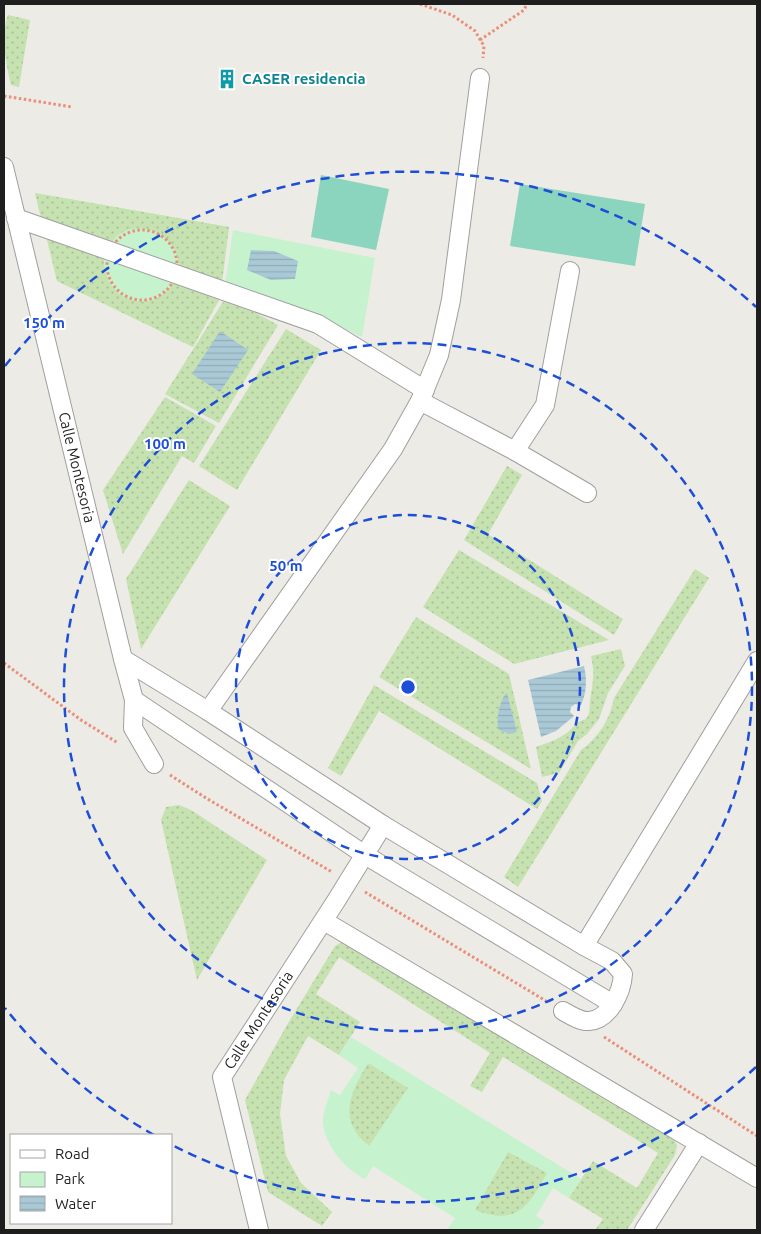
<svg xmlns="http://www.w3.org/2000/svg" width="761" height="1234" font-family="Ubuntu,sans-serif">
  <defs>
    <pattern id="garden-dots" width="8" height="8" patternUnits="userSpaceOnUse" patternTransform="scale(1.25)"><rect width="8" height="8" fill="#c5e2b0"/><path d="M2 2h.1M6 6h.1" fill="none" stroke="#a9c197" stroke-width="1.8" stroke-linecap="round"/></pattern>
    <pattern id="water-rules" width="6" height="5" patternUnits="userSpaceOnUse" patternTransform="scale(1.25)"><rect width="6" height="5" fill="#aac9d6"/><path d="M0 2.5h6" fill="none" stroke="#92acb7"/></pattern>
  </defs>
  <rect width="100%" height="100%" fill="#edebe5"/>
  <!-- park -->
  <g fill="#c6f3cd">
    <polygon points="35,193 229,227 219,300 193,347 57,281"/>
    <polygon points="233,230 375,258 362,337 320,317 225,286"/>
    <path d="M351,1037L581,1179L569,1198L553,1188L536,1216L545,1222L536,1230H447L455,1218L373,1166L365,1179C346,1170 326,1147 323,1124C322,1114 328,1100 331,1090L340,1095L358,1068L339,1055Z"/>
  </g>
  <!-- garden -->
  <g fill="url(#garden-dots)">
    <path d="M8,15L30,20L19,87L11,85C6,64 0,35 8,15Z"/>
    <path d="M35,193L229,227L222,283L179,266C178,233 132,213 111,243L41,218Z"/>
    <path d="M47,239L104,259C102,303 159,319 176,277L220,294L219,300L193,347L57,281Z"/>
    <polygon points="226,297 278,325 219,423 165,394"/>
    <polygon points="286,329 321,350 237,490 199,466"/>
    <polygon points="165,397 216,426 194,463 182,456 123,554 103,490"/>
    <polygon points="507,466 522,475 488,534 623,619 614,635 464,540"/>
    <polygon points="189,480 230,506 141,649 126,579"/>
    <polygon points="459,550 609,640 514,664 423,607"/>
    <path d="M695,569L709,578L518,887L504,877L581,750C599,737 610,719 614,698Z"/>
    <polygon points="416,617 509,674 531,769 379,677"/>
    <path d="M621,649L625,666L608,693L599,719L587,734L578,741L559,773L542,777L536,747L555,740L567,733L578,722L586,719C591,712 589,708 590,700C593,683 595,674 591,656Z"/>
    <polygon points="374,685 537,783 542,801 537,809 379,711 341,776 328,768"/>
    <polygon points="179,805 191,810 267,860 197,980 161,820 166,807"/>
    <polygon points="343,941 671,1134 677,1145 675,1155 627,1230 595,1230 603,1219 569,1198 593,1161 637,1188 658,1153 503,1057 482,1092 470,1086 490,1053 339,957 316,994 360,1022 339,1055 308,1036 284,1080 280,1114 286,1156 301,1183 332,1212 322,1226 268,1192 245,1100 287,1025 335,946"/>
    <path d="M368,1063L408,1088L369,1146C336,1120 351,1092 368,1063Z"/>
    <path d="M508,1152L547,1173C528,1207 517,1226 475,1210Z"/>
  </g>
  <!-- pitch -->
  <g fill="#8bd4be">
    <polygon points="321,175 389,189 376,250 311,237"/>
    <polygon points="520,184 645,204 635,266 510,246"/>
  </g>
  <!-- water -->
  <g fill="url(#water-rules)">
    <polygon points="251,250 274,251 298,261 295,279 271,280 247,270"/>
    <polygon points="220,331 248,350 220,392 192,374"/>
    <path d="M584,666C587,679 587,692 581,705L575,704L571,707L570,712L574,716L556,731L541,737L528,680Z"/>
    <path d="M507,693L517,732L509,734L499,730C495,723 500,697 507,693Z"/>
  </g>
  <g fill="none" stroke-linecap="round" stroke-linejoin="round">
    <defs>
      <g id="street">
        <path id="s1" d="M4,167L123,659L134,700L133,728L154,764"/>
        <polyline points="16,218 318,324 425,390"/>
        <polyline points="420,401 515,451 587,493"/>
        <polyline points="515,451 545,405 570,271"/>
        <path d="M123,659L208,711L383,825L584,946L612,961L623,974C622,992 609,1020 589,1021C581,1022 570,1015 563,1011"/>
        <polyline points="134,700 365,855 613,1004"/>
        <polyline points="208,711 393,449 420,401 439,355 451,300 480,78"/>
        <polyline points="324,921 757,1178"/>
        <polyline points="584,946 757,661"/>
        <path id="s2" d="M259,1230L222,1077L336,901L383,825"/>
        <polyline points="644,1230 699,1143"/>
      </g>
    </defs>
    <!-- street casing -->
    <use href="#street" stroke="#9f9f9f" stroke-width="20"/>
    <!-- path -->
    <g stroke="#ea8e79" stroke-width="3" stroke-dasharray="2.5 2.5" stroke-linecap="butt">
      <polyline points="420,4 452,15 475,31 484,46 483,58"/>
      <polyline points="480,40 524,10 527,4"/>
      <polyline points="4,96 72,107"/>
      <circle cx="142" cy="265" r="35"/>
      <polyline points="4,663 81,720 118,743"/>
      <polyline points="170,775 206,798 332,872"/>
      <polyline points="365,892 546,1001"/>
      <polyline points="604,1037 757,1136"/>
    </g>
    <!-- street -->
    <use href="#street" stroke="#fff" stroke-width="18"/>
  </g>
  <!-- distance rings -->
  <g fill="none" stroke="#1d4ed8" stroke-width="2.5" stroke-dasharray="9 6">
    <circle cx="408" cy="687" r="172"/>
    <circle cx="408" cy="687" r="344"/>
    <path d="M756 1067A515 515 0 0 1 174 1146M154 1135A515 515 0 0 1 5 1008M5 366A515 515 0 0 1 756 307"/>
  </g>
  <!-- icons -->
  <defs>
    <symbol id="building-bare" viewBox="-9 -9 18 18"><path d="M-4-6H4V6H1V3H-1V6H-4ZM-2.5-4.3h1.7v1.8h-1.7ZM.8-4.3h1.7v1.8H.8ZM-2.5-1h1.7V.8h-1.7ZM.8-1h1.7V.8H.8Z" fill="#0f9aa8" stroke="#fff" stroke-width="2.5" paint-order="stroke"/></symbol>
  </defs>
  <g fill-rule="evenodd">
    <use href="#building-bare" x="213" y="65" width="28" height="28"/>
  </g>
  <g text-anchor="middle" stroke-width="4" stroke-linejoin="round" paint-order="stroke">
    <!-- culture labels -->
    <g font-size="15" font-weight="bold" fill="#0d838f" stroke="#fff" text-anchor="start">
      <text x="242" y="84">CASER residencia</text>
    </g>
    <!-- street labels -->
    <g font-size="15" fill="#1e1e1e" stroke="#fff">
      <text dy="5" stroke="none"><textPath href="#s1" startOffset="309">Calle Montesoria</textPath></text>
      <text dy="5" stroke="none"><textPath href="#s2" startOffset="225">Calle Montesoria</textPath></text>
    </g>
  </g>
  <circle cx="408" cy="687" r="8" fill="#1d4ed8" stroke="#fff" stroke-width="2.5"/>
  <g font-size="15" text-anchor="middle" font-weight="bold" fill="#1d4ed8" stroke="#fff" stroke-width="4" stroke-linejoin="round" paint-order="stroke">
    <text x="44" y="328">150 m</text>
    <text x="165" y="449">100 m</text>
    <text x="286" y="571">50 m</text>
  </g>
  <!-- border -->
  <rect width="761" height="1234" fill="none" stroke="#1e1e1e" stroke-width="10"/>
  <!-- legend -->
  <rect x="10" y="1134" width="162" height="90" fill="#ffffff" stroke="#a5a5a5"/>
  <rect x="20" y="1150" width="25" height="8" fill="#ffffff" stroke="#a5a5a5"/>
  <text x="55" y="1159" font-size="15" fill="#1e1e1e">Road</text>
  <rect x="20" y="1172" width="25" height="15" fill="#c6f3cd" stroke="#a5a5a5"/>
  <text x="55" y="1184" font-size="15" fill="#1e1e1e">Park</text>
  <rect x="20" y="1196" width="25" height="15" fill="url(#water-rules)" stroke="#a5a5a5"/>
  <text x="55" y="1209" font-size="15" fill="#1e1e1e">Water</text>
</svg>
